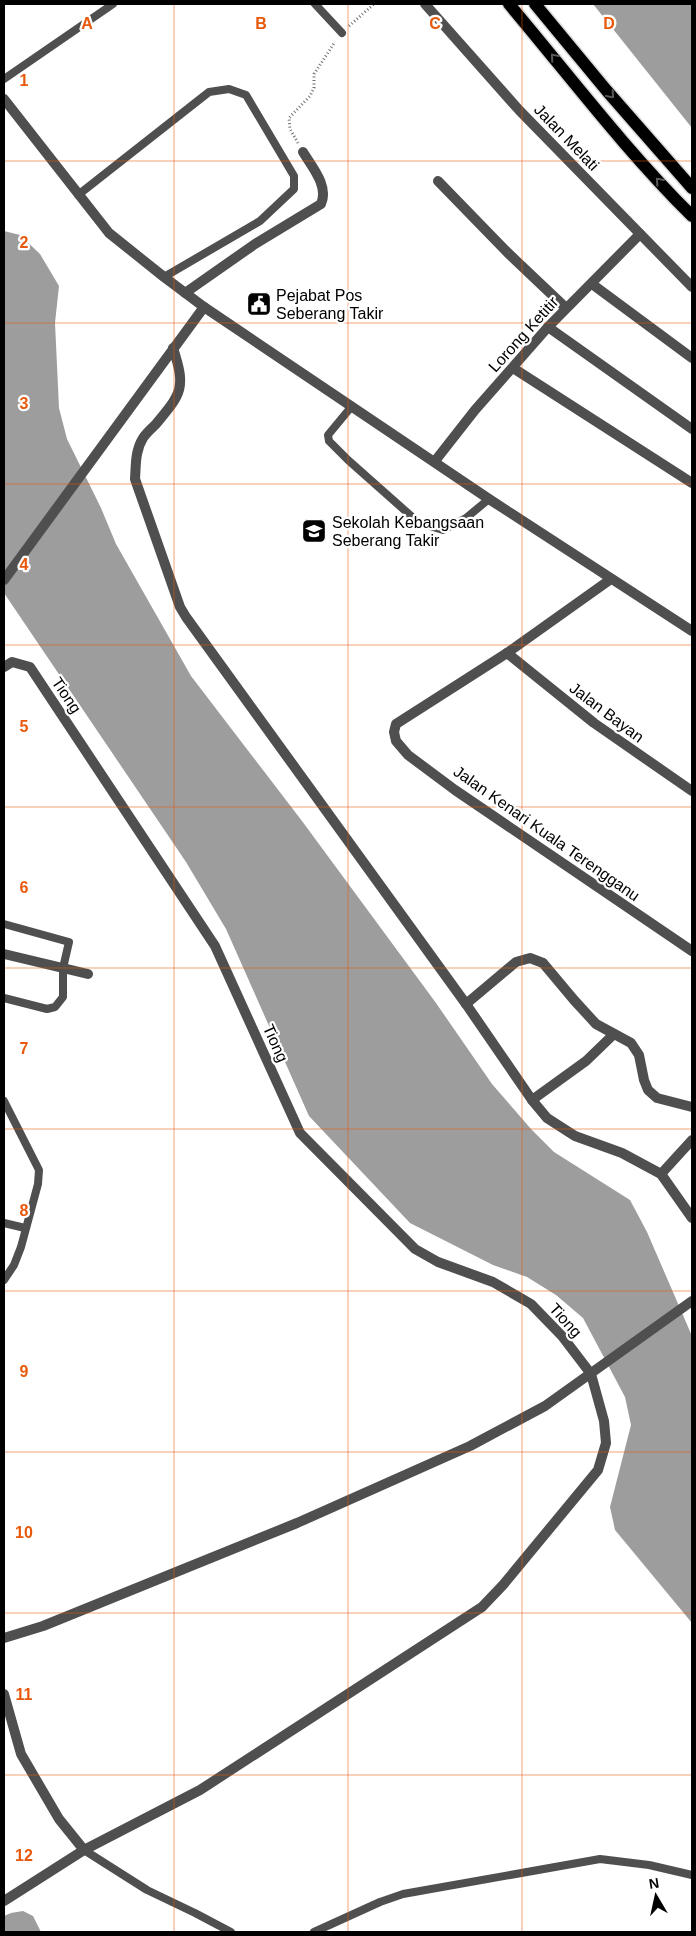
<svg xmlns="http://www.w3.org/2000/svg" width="696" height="1936" font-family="Helvetica,sans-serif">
  <rect width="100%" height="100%" fill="#fff"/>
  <!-- water -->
  <g fill="#9d9d9d">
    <polygon points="593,4 692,4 692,128"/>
    <polygon points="4,231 20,235 40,254 59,286 55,323 59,408 67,439 101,508 116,544 191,676 302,821 436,1003 492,1084 531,1129 554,1152 630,1200 647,1232 692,1336 692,1623 615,1530 610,1507 631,1425 625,1397 583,1318 556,1295 527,1277 493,1265 410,1223 309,1116 226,929 186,862 4,593"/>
    <polygon points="23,1911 33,1916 41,1932 4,1932 4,1916 11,1913"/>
  </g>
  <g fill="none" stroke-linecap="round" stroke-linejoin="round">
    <defs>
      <g id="primary">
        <path d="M509,4C569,75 626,151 692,216"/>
        <polyline points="535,4 607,91 692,188"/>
      </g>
    </defs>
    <!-- primary casing -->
    <use href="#primary" stroke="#dbdbdb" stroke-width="15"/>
    <!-- path -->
    <g stroke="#717171" stroke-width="3" stroke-dasharray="1 2.5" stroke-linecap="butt">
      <polyline points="349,26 374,4"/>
      <polyline points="298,143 290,129 289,118 310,96 314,88 314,74 335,42"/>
    </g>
    <!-- service -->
    <g stroke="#4f4f4f" stroke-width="8">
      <polyline points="315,4 342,33"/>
      <polyline points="4,79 113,4"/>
      <polyline points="78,195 209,92 229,89 246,95 294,176 294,189 260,221 164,277"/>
      <polyline points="352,406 328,435 329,441 348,460 419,523 443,530 466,518 489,499"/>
      <polyline points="4,924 69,942 63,968 63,997 55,1007 47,1009 4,998"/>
      <polyline points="4,1101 39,1170 38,1184 21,1247 14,1265 4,1280"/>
      <polyline points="4,1223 25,1228"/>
      <polyline points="84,1850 147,1890 195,1913 231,1932"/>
      <polyline points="314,1932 380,1902 403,1894 600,1859 649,1865 692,1875"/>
    </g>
    <!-- minor -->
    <g stroke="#4f4f4f" stroke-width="10">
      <polyline points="425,4 519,110 692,287"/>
      <polyline points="438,181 508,253 566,308"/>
      <polyline points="592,284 692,358"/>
      <path d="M185,293L255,244L321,204C329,186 312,167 303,152"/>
      <polyline points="548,327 692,429"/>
      <path d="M173,348C186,388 182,393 156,424C152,428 146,433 143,438C135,451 136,465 135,479L180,607L186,617L466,1004L532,1100L547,1118L575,1136L622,1153L661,1174L692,1218"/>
      <polyline points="513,368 692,483"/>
      <polyline points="435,461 475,410 548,327 640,234"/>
      <polyline points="611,579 507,653 396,724 394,732 396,741 408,755 455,790 692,951"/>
      <polyline points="507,653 594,723 692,791"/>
      <polyline points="4,667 12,662 30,667 215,946 300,1133 415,1249 438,1262 493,1282 531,1304 562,1336 591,1374 604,1421 606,1443 598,1470 503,1585 482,1607 200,1790 84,1850 4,1901"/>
      <polyline points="4,954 88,974"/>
      <polyline points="466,1004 516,962 530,958 543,963 574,1000 596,1024 631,1043 639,1055 644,1080 648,1090 657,1098 692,1107"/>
      <polyline points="532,1100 586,1061 614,1034"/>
      <polyline points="661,1174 692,1140"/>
      <polyline points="4,1638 43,1626 297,1523 470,1446 545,1406 692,1301"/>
      <polyline points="4,1694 21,1754 59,1819 84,1850"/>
    </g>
    <!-- tertiary -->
    <g stroke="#4f4f4f" stroke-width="10">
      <polyline points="4,99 109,233 164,277 204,307 489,499 692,631"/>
      <polyline points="4,580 204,307"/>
    </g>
    <!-- primary -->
    <use href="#primary" stroke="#000" stroke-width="12"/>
  </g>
  <!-- one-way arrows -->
  <defs><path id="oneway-chevron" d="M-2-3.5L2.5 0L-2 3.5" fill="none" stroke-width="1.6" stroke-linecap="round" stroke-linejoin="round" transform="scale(1.25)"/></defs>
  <g stroke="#595959">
    <use href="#oneway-chevron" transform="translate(554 57) rotate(-130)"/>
    <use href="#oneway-chevron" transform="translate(611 95) rotate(49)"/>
    <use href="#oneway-chevron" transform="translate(659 181) rotate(-131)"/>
  </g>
  <!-- grid -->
  <path fill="none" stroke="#e8590c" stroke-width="1" stroke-opacity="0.55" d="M174,4V1932M348,4V1932M522,4V1932M4,161H692M4,323H692M4,484H692M4,645H692M4,807H692M4,968H692M4,1129H692M4,1291H692M4,1452H692M4,1613H692M4,1775H692"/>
  <!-- icons -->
  <defs>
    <symbol id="civic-square" viewBox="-11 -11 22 22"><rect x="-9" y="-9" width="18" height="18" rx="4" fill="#000" stroke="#fff"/><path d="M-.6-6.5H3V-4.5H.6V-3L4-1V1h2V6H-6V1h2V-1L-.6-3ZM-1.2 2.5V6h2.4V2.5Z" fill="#fff"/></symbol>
    <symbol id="school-square" viewBox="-11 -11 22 22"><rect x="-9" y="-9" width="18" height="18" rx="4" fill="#000" stroke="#fff"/><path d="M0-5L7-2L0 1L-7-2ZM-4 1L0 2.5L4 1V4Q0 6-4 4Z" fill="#fff"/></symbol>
  </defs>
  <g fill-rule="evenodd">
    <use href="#civic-square" x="245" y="290" width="28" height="28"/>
    <use href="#school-square" x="300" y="517" width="28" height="28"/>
  </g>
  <g text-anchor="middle" stroke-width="4.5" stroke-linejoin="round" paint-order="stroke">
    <!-- street labels -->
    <g font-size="16" fill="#000" stroke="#fff">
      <text transform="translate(567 137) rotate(46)" y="6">Jalan Melati</text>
      <text transform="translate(523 334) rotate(-48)" y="6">Lorong Ketitir</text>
      <text transform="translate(67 695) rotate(56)" y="6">Tiong</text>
      <text transform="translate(607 712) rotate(37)" y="6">Jalan Bayan</text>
      <text transform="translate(547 833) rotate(35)" y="6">Jalan Kenari Kuala Terengganu</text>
      <text transform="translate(276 1043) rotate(66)" y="6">Tiong</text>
      <text transform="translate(566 1320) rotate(48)" y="6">Tiong</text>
    </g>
    <!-- poi labels -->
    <g font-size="16" fill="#000" stroke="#fff" text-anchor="start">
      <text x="276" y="301">Pejabat Pos<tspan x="276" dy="18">Seberang Takir</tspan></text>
      <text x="332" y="528">Sekolah Kebangsaan<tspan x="332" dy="18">Seberang Takir</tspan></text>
    </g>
  </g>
  <g font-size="16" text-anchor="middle" font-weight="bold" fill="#e8590c" stroke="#fff" stroke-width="4.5" stroke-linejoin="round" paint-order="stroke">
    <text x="87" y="29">A</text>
    <text x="261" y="29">B</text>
    <text x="435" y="29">C</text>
    <text x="609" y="29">D</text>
    <text x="24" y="86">1</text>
    <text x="24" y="248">2</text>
    <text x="24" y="409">3</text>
    <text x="24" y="570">4</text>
    <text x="24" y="732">5</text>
    <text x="24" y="893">6</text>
    <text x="24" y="1054">7</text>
    <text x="24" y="1216">8</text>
    <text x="24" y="1377">9</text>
    <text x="24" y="1538">10</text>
    <text x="24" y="1700">11</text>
    <text x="24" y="1861">12</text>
  </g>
  <!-- border -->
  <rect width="696" height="1936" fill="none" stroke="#000000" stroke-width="10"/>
  <!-- north arrow -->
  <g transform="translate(656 1896) rotate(351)" stroke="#ffffff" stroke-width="4" paint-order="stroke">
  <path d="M0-4L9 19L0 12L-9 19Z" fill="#000000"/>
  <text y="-8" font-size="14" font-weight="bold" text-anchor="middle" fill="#000000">N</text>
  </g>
</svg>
